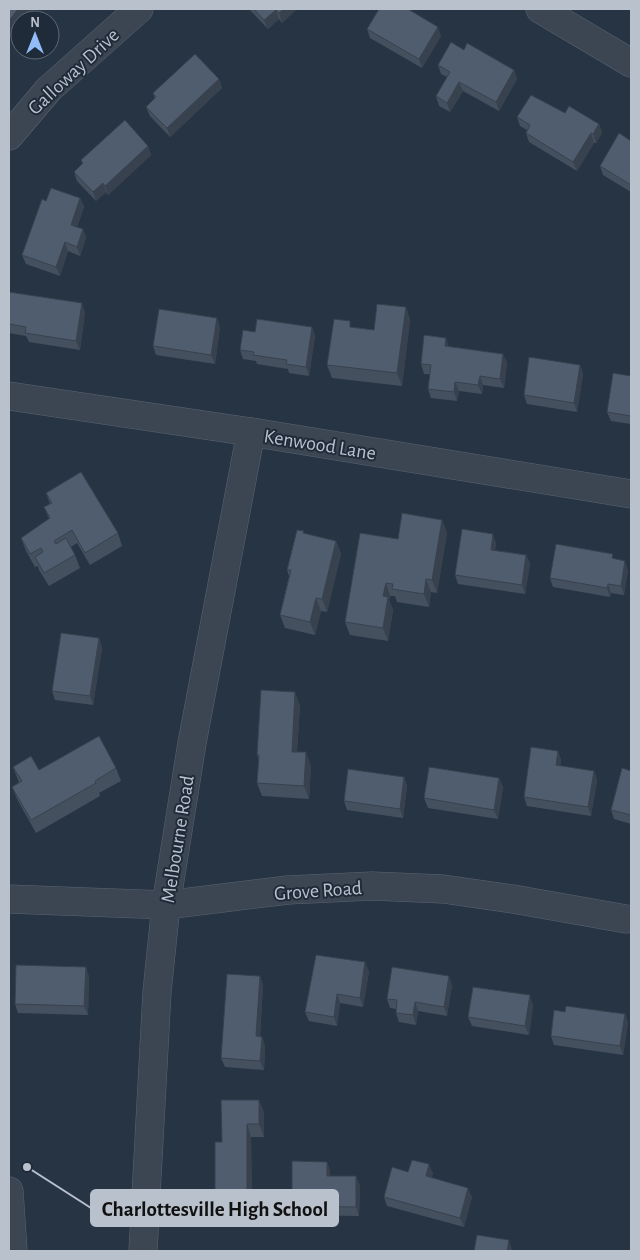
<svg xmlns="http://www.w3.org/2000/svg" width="640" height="1260" font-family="'Alegreya Sans',sans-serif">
  <rect width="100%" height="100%" fill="#273444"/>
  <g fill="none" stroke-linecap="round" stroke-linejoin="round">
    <defs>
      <g id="minor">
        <polyline points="540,9 631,63"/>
        <polyline points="9,136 49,89 139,9"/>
        <polyline points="9,396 251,432 631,494"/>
        <polyline points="9,899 166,905 288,890 372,886 443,889 513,899 626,919"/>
        <polyline points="9,1191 13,1251"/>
        <polyline points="143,1251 157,992 166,905 192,743 251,432"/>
      </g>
    </defs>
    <!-- minor casing -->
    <use href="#minor" stroke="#5a6471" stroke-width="29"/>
    <!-- minor -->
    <use href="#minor" stroke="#3c4653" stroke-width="28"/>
  </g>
  <!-- wall -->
  <g fill="#45505f">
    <polygon points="249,9 297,9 282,23 279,19 268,29"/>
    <polygon points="367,29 441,36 422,68 370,38"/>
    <polygon points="464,50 514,70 517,79 499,111 463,91 450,112 439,106 436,96 447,77 441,74 438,65"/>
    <polygon points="219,79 222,88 170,137 150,116 146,107 155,99 153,93"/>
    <polygon points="565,113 599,124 602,133 596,143 594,143 577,171 529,142 526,133 527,130 520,126 517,117"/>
    <polygon points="631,141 631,192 603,175 600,166"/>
    <polygon points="148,146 151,155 108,195 106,192 96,201 77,181 74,172 82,164 81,160"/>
    <polygon points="80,198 84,207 77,227 83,229 86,238 80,256 68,251 60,276 26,264 22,255 46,201"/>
    <polygon points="9,292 85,312 80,350 29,342 26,336 9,333"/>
    <polygon points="406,307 410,320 402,386 332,378 327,365 352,327 374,330"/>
    <polygon points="220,327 215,364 156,355 153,346"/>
    <polygon points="312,327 315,336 309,376 289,373 288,369 257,364 256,361 243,359 240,350 255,332"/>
    <polygon points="449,347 503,354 507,363 504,388 483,385 482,394 459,391 457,401 431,398 428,389 430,374 424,374 421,364"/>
    <polygon points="580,365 583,374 577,412 527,404 524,395"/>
    <polygon points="631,376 631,424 611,421 607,412"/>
    <polygon points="46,493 118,533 122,546 90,565 77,543 71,547 75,555 80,568 49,586 39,570 38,566 35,567 26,551 21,538 49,519 44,507 50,504"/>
    <polygon points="442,520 447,533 437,593 431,592 429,607 397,602 395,596 390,596 389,600 393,610 388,641 350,635 345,622 398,539"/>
    <polygon points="305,534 336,541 341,554 327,612 321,611 315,635 285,628 280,615 289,576 287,570"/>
    <polygon points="496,543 495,550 526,555 530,564 525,594 458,584 455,575"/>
    <polygon points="614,559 628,570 624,595 611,593 610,597 553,587 550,578"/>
    <polygon points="99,638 102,648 93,705 55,700 52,691"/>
    <polygon points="300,705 297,752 311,765 309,799 262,796 257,783 259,760 257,755"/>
    <polygon points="558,751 561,760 560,766 594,771 597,780 591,816 527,806 524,797"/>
    <polygon points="13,767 39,770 116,768 121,781 99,793 100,796 36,833 17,799 12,787 19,782"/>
    <polygon points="631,771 631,824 614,819 611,810"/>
    <polygon points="404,777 407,786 403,818 347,810 344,801"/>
    <polygon points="499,778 503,787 498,819 428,808 424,798"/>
    <polygon points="369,971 363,1007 340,1003 337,1026 309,1021 305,1012"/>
    <polygon points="89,976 88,1015 18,1013 15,1004"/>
    <polygon points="260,976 263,985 260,1037 262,1037 265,1046 264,1070 225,1067 221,1058"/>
    <polygon points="452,985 447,1016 418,1011 416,1025 399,1022 396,1013 396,1009 390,1008 387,999"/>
    <polygon points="533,1005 529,1035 472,1026 468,1017"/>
    <polygon points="565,1012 625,1014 628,1023 623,1055 554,1045 551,1036"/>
    <polygon points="259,1100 264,1113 264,1137 251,1137 252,1212 220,1212 215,1199 222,1142"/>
    <polygon points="327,1162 330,1171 330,1176 360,1185 359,1216 301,1215 298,1206 298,1202 295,1202 292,1193"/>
    <polygon points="408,1172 433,1173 431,1178 472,1197 464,1227 387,1206 384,1197"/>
  </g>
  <!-- shaded-wall -->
  <g fill="#38414e">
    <polygon points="18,9 34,9 25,20 20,20 20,26 9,39 9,21"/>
    <polygon points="284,9 297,9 282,23 279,13"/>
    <polygon points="276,10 279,19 268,29 264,20"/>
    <polygon points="438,27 441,36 422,68 419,59"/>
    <polygon points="514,70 517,79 499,111 496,102"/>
    <polygon points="219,79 222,88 170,137 167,128"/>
    <polygon points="459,82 463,91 450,112 447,103"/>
    <polygon points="599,124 602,133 596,143 593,134"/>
    <polygon points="591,133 594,143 577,171 573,162"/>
    <polygon points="148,146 151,155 108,195 105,186"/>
    <polygon points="103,183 106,192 96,201 93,192"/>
    <polygon points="80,198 84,207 74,234 71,225"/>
    <polygon points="83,229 86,238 80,256 77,247"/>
    <polygon points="65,242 68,251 60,276 56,267"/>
    <polygon points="82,303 85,312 80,350 76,341"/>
    <polygon points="406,307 410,320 402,386 397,373"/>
    <polygon points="217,318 220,327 215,364 211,355"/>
    <polygon points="312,327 315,336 309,376 306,367"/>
    <polygon points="446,338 449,347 445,346"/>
    <polygon points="503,354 507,363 504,388 500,379"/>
    <polygon points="580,365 583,374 577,412 574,403"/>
    <polygon points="480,376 483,385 482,394 478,385"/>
    <polygon points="455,382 459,391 457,401 454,392"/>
    <polygon points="442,520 447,533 437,593 432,580"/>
    <polygon points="493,534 496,543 494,559 491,550"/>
    <polygon points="336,541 341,554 327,612 322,599"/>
    <polygon points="526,555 530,564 525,594 522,585"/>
    <polygon points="625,561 628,570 624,595 621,586"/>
    <polygon points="426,579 431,592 429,607 424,594"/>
    <polygon points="386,583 390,596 389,600 393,610 388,641 383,628 383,596"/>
    <polygon points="608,584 611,593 610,597 607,588"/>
    <polygon points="316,598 321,611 315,635 310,622"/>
    <polygon points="99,638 102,648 93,705 90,696"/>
    <polygon points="295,692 300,705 296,765 292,752"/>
    <polygon points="558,751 561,760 559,774 556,765"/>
    <polygon points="306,752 311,765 309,799 304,786"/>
    <polygon points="594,771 597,780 591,816 588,807"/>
    <polygon points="404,777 407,786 403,818 400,809"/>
    <polygon points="499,778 503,787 498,819 494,810"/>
    <polygon points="365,962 369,971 363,1007 360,998"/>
    <polygon points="86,967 89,976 88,1015 84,1006"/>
    <polygon points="260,976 263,985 259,1045 256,1036"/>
    <polygon points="449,976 452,985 447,1016 444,1007"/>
    <polygon points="337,994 340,1003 337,1026 334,1017"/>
    <polygon points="530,995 533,1005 529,1035 525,1026"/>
    <polygon points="415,1002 418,1011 416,1025 413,1015"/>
    <polygon points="625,1014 628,1023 623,1055 620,1046"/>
    <polygon points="262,1037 265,1046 264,1070 260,1061"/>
    <polygon points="259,1100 264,1113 264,1137 259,1124"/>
    <polygon points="247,1124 251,1137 252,1212 247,1199"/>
    <polygon points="327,1162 330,1171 330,1185 327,1176"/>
    <polygon points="429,1164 433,1173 429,1185 426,1176"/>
    <polygon points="356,1176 360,1185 359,1216 356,1207"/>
    <polygon points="468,1188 472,1197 464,1227 460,1218"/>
    <polygon points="509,1240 512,1249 512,1251 507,1251"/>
  </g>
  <!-- building -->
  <g fill="#505d6f" stroke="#38414e">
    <polygon points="9,9 18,9 9,21"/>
    <polygon points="254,9 284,9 279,13 276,10 264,20"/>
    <polygon points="379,9 408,9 438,27 419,59 367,29"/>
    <polygon points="451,42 464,50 467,43 514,70 496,102 459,82 447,103 436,96 450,72 438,65"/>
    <polygon points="195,54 219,79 167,128 146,107 156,97 153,93"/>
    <polygon points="531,95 565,113 569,106 599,124 593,134 591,133 573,162 526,133 530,125 517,117"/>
    <polygon points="125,120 148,146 105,186 103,183 93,192 74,172 83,163 81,160"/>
    <polygon points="619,133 631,141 631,185 600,166"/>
    <polygon points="51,188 80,198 71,225 83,229 77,247 65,242 56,267 22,255 42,199 46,201"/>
    <polygon points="9,292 82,303 76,341 25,333 26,327 9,324"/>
    <polygon points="377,304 406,307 397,373 327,365 334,319 350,321 350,327 374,330"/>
    <polygon points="159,309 217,318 211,355 153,346"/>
    <polygon points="257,319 312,327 306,367 286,364 287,360 253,355 254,352 240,350 243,330 255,332"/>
    <polygon points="424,335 446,338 445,346 503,354 500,379 480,376 478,385 455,382 454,392 428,389 431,365 421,364"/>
    <polygon points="529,357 580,365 574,403 524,395"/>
    <polygon points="613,373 631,376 631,416 607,412"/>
    <polygon points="81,472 118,533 85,553 72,530 54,541 56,544 66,538 75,555 44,573 35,557 43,552 41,548 30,554 21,538 50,518 44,507 52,503 46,493"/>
    <polygon points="402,513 442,520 432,580 426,579 424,594 392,589 393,584 386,583 383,596 388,597 383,628 345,622 360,533 398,539"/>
    <polygon points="462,529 493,534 491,550 526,555 522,585 455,575"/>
    <polygon points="297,530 304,531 303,533 336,541 322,599 316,598 310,622 280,615 291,570 287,570"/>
    <polygon points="556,544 613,554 612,558 625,561 621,586 608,584 607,588 550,578"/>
    <polygon points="61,633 99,638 90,696 52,691"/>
    <polygon points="261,690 295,692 292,752 306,752 304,786 257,783 259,755 257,755"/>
    <polygon points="99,736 116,768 95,781 96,783 31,820 12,787 22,781 13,767 31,756 39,770"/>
    <polygon points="531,747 558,751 556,765 594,771 588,807 524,797"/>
    <polygon points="429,767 499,778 494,810 424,798"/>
    <polygon points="622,768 631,771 631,815 611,810"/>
    <polygon points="348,769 404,777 400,809 344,801"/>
    <polygon points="316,955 365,962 360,998 337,994 334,1017 305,1012"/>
    <polygon points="16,965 86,967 84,1006 15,1004"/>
    <polygon points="392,967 449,976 444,1007 415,1002 413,1015 396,1013 397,1000 387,999"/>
    <polygon points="227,974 260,976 256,1036 262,1037 260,1061 221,1058"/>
    <polygon points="473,987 530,995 525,1026 468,1017"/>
    <polygon points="566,1006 625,1014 620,1046 551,1036 554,1010 565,1012"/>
    <polygon points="221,1100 259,1100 259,1124 247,1124 247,1199 215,1199 215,1142 222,1142"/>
    <polygon points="412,1160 429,1164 426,1176 468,1188 460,1218 384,1197 392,1167 408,1172"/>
    <polygon points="292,1161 327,1162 327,1176 356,1176 356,1207 298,1206 298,1193 292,1193"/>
    <polygon points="477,1235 509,1240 507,1251 474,1251"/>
  </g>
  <g text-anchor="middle" stroke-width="4" stroke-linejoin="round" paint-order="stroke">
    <!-- street labels -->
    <g font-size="20" fill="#b9c1cd" stroke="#202b39">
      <text transform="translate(73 71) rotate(-43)" y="7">Galloway Drive</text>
      <text transform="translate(320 444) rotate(9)" y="7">Kenwood Lane</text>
      <text transform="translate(177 839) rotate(-81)" y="7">Melbourne Road</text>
      <text transform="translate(318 890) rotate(-4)" y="7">Grove Road</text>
    </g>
  </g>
  <!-- callouts -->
  <path fill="none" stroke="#b9c1cd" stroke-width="2" d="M27 1167L91 1208"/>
  <circle fill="#b9c1cd" stroke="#202b39" stroke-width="2" cx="27" cy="1167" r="5"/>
  <rect fill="#b9c1cd" stroke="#b9c1cd" stroke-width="2" x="91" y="1190" width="247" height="36" rx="5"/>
  <g font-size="21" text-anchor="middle" font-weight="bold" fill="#111">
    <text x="215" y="1216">Charlottesville High School</text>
  </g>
  <!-- border -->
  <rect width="640" height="1260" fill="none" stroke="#b9c1cd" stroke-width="20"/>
  <!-- north arrow -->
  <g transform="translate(35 35)"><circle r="24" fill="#202b39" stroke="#5d6774"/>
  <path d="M0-4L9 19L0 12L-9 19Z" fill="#92bdf9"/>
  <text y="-8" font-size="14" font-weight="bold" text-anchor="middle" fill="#b9c1cd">N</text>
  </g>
</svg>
